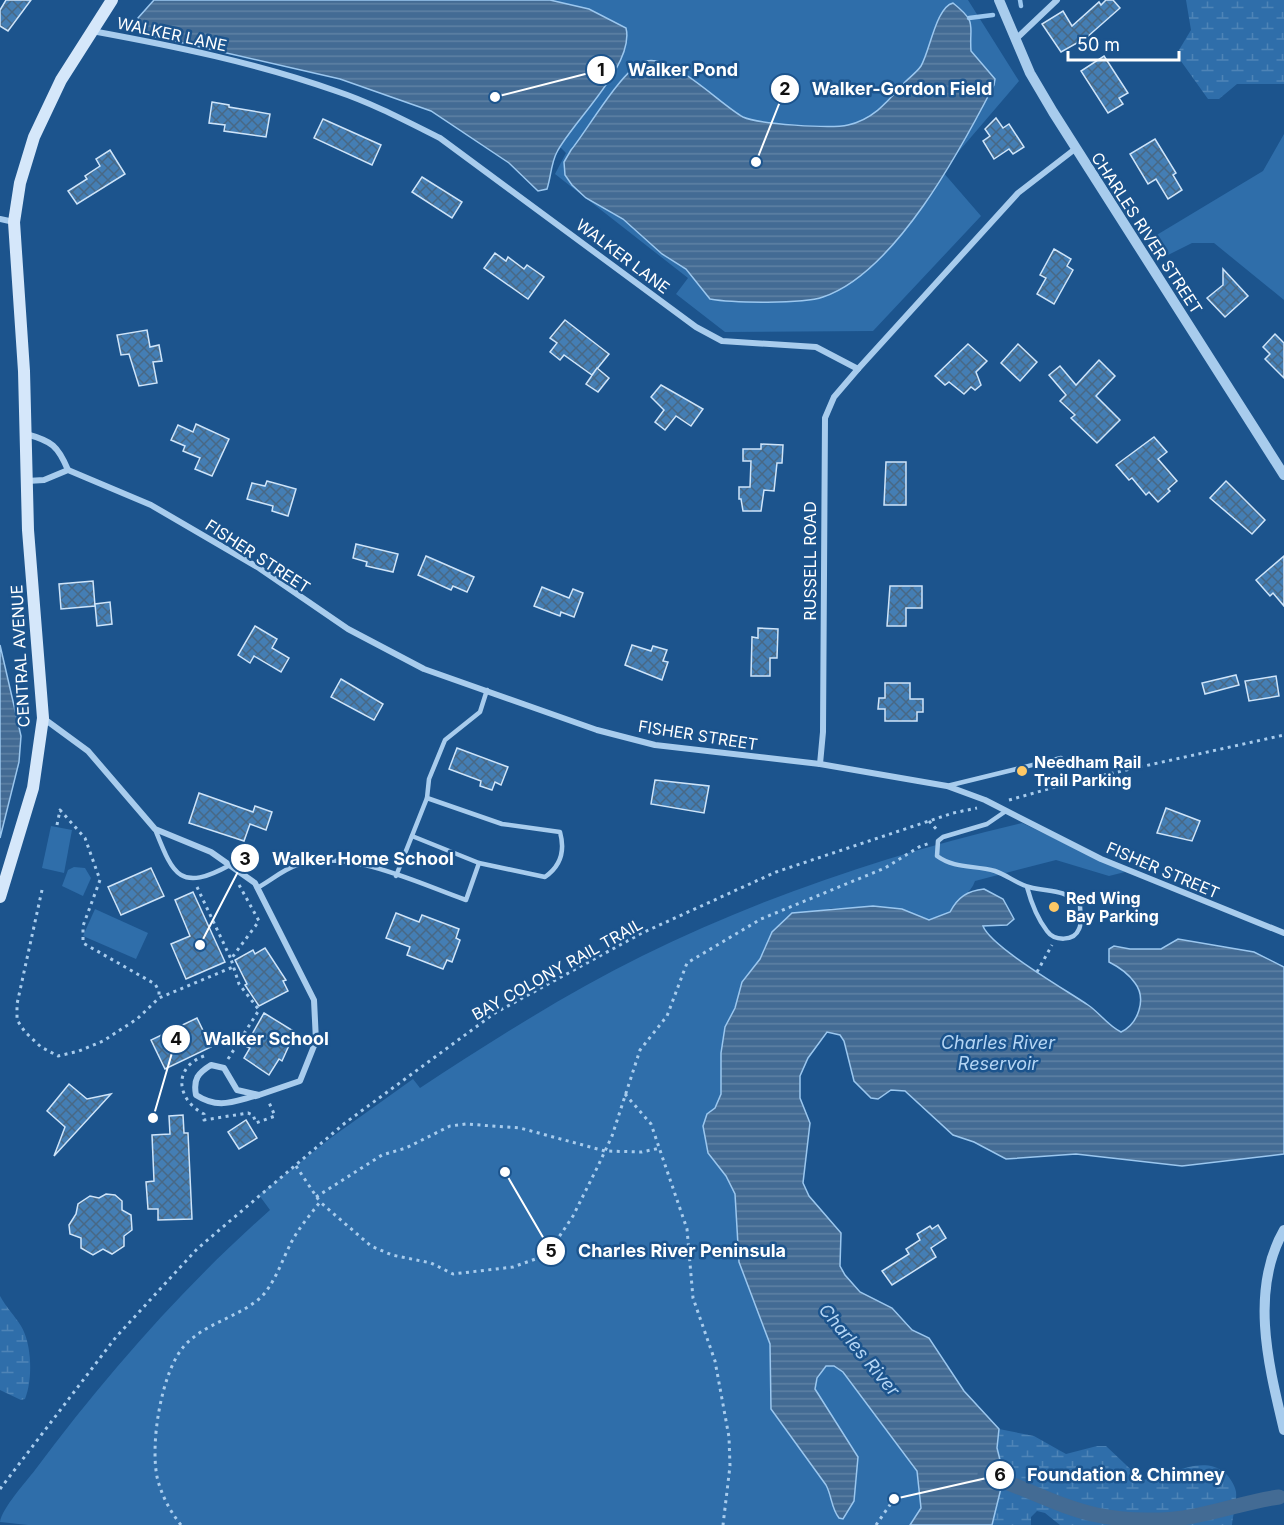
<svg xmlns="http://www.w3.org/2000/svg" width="1284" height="1525" font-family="Inter,sans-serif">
  <defs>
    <pattern id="wetland-marsh" width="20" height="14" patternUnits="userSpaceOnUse" patternTransform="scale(1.5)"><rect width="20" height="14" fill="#2f6eaa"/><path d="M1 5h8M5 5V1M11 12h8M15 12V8" fill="none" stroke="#4e84b7"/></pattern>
    <pattern id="water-rules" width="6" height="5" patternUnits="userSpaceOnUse" patternTransform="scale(1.5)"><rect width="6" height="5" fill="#436b94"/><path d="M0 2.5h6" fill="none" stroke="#5f81a4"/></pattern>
    <pattern id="building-cross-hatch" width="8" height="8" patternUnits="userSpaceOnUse" patternTransform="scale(1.5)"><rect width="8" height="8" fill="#447eb4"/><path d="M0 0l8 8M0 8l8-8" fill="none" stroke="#486885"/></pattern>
  </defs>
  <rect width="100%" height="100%" fill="#1c548d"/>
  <!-- wetland -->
  <g fill="url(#wetland-marsh)">
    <polygon points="1186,0 1284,0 1284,84 1237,84 1219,99 1208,99 1178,57 1179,50 1191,30"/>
    <path d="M0,1296C6,1307 15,1316 21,1326C32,1344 33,1380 25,1399L21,1400L0,1390Z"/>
    <path d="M999,1429L1034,1436L1066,1454L1097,1446H1106L1142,1480C1169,1477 1200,1454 1224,1472C1229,1476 1235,1485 1236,1492C1237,1502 1233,1514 1232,1525H1060L1045,1513L1037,1511L1031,1517V1525H992L1004,1476L997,1448Z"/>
  </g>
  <!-- park -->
  <g fill="#2f6eaa">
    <polygon points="492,0 968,0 1019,81 942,171 981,216 873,331 725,332 676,294 688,278 555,174 566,153 447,33"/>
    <polygon points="1284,134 1284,300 1214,243 1192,243 1168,255 1155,236 1263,171"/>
    <path d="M1022,823L1125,872L1109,876L1056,860L975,881C971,894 957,899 950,912L929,920L902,909L831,908L765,946L760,959L742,982L735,1008L725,1027L721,1053V1094L707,1143L708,1153L726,1176L735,1194L739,1262L770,1344L771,1409L826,1485L830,1493L833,1510L814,1385L826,1366H834L843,1372L917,1471L921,1508L910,1525H28L0,1522C2,1508 26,1482 35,1470C106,1375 182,1288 270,1210L259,1195L332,1137L413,1079L420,1088C492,1041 565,994 642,956C764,896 890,854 1022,823Z"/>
    <polygon points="51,826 72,830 64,873 42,868"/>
    <polygon points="74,867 85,868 91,878 83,896 62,886 68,870"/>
    <polygon points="95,909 148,933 136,959 83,936"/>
  </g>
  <!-- water -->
  <g fill="url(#water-rules)" stroke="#9bc7ef" stroke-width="1.5">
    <path d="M154,0H550L589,9L626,28C635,65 573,121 557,152C551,163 551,177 547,189L538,191L509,163L431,111L340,79L144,34L138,18Z"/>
    <path d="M953,3C978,23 969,24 971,51L995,79L994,85C961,149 895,273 823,297C803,304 732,303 710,299L686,269L662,254L623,219L586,198L572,185L565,175L564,162L571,150C588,129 621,71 643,62C670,51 719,104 743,117C758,124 831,129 848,125C874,119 888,101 905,82C910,77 917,72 921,66C930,51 936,7 953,3Z"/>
    <polygon points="0,645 21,736 19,762 0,838"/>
    <path d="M984,889L1003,899L1014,919L1007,925L983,926C991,947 1066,990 1088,1005C1100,1013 1107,1025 1121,1032C1138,1024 1147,999 1135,983C1128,973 1119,967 1109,962V949L1114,946L1130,949H1161L1178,939L1254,952L1284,967V1154L1182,1166L1076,1154L1006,1159L974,1142L953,1135L905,1091L891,1090L878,1099L871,1098L854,1081L844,1041L840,1035L827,1032L808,1058L800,1076V1098L810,1123L803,1183L809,1196L841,1233L840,1266L845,1275L860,1292L892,1308L912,1330L929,1338L964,1391L999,1429L997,1448L1004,1476L992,1525H910L921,1508L917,1471L843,1372L834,1366H826L817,1378L815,1389L858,1457L854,1501L843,1519L839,1518C831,1508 832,1496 826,1485L771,1409L770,1344L739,1262L735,1194L726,1176L708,1153L703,1126L707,1114L715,1108L721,1094V1053L725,1027L735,1008L742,982L760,959L772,932L792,913L873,906L902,909L929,920L950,912C958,897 967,891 984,889Z"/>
  </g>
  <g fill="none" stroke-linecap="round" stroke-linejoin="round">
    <!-- stream -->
    <g stroke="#9bc7ef" stroke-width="4.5">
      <polyline points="1020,0 1021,6"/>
      <polyline points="969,18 993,15"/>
    </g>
    <!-- canal -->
    <path stroke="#436b94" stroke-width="15" d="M985,1475C1023,1486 1058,1507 1097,1515C1127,1521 1164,1522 1194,1516C1222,1511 1250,1501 1279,1497"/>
  </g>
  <!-- building -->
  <g fill="url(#building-cross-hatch)" stroke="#cee4f9" stroke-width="1.5">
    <polygon points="6,0 31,0 8,31 0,26 0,10"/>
    <polygon points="1106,0 1113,0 1120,8 1086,38 1061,52 1042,24 1063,11 1072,26 1099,2 1101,5"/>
    <polygon points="1104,56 1128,93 1119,98 1123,104 1108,113 1081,71"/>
    <polygon points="212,102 229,105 229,107 270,114 266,137 224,131 225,125 209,123"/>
    <polygon points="996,118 1003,128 1009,124 1024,147 1013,154 1009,149 994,159 983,141 990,136 985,129"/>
    <polygon points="323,119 381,145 372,165 314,138"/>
    <polygon points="1155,139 1176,173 1173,175 1182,190 1168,199 1156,179 1148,184 1130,154"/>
    <polygon points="110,150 125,174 77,204 68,191 87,179 85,176 100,166 96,159"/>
    <polygon points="422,177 462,202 452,218 412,192"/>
    <polygon points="1054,249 1071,259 1067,266 1073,270 1054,304 1037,294 1046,278 1040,275"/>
    <polygon points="495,253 506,261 508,257 524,269 527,265 544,277 528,299 484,268"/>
    <polygon points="1223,269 1248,296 1225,317 1207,298 1223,285"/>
    <polygon points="565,320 609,354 592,375 564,355 560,360 550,352 557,343 550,338"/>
    <polygon points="147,330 150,347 159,345 162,361 153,362 157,383 139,386 129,354 121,355 117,335"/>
    <polygon points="1275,334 1284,343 1284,378 1265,359 1270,354 1263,347"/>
    <polygon points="968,344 987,361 976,372 981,385 975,390 971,387 964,394 949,382 945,385 935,376"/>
    <polygon points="1018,344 1037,362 1020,381 1001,363"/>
    <polygon points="1099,360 1115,376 1096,396 1120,420 1097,443 1071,418 1075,415 1060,401 1066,395 1049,375 1060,366 1076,385"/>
    <polygon points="597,368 609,378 598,392 586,384"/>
    <polygon points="661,385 703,409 691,426 676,416 665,430 655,422 664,410 651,397"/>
    <polygon points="196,424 229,439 212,476 195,469 200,458 183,451 185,446 171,440 178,425 193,432"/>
    <polygon points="1154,437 1167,452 1158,459 1177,481 1168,489 1170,491 1158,502 1149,492 1146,495 1132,478 1129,480 1116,465"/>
    <polygon points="761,444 783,445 782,463 777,463 774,491 764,490 761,511 743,511 741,499 739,499 739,487 750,487 751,461 743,461 743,449 761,449"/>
    <polygon points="886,462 906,462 906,505 884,505"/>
    <polygon points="267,481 296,489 288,516 272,511 273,506 247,499 252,483 265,486"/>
    <polygon points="1226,481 1265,520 1252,534 1210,498"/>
    <polygon points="356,544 398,554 393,572 366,566 367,562 353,558"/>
    <polygon points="426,556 474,577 467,592 453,586 451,590 418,575"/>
    <polygon points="1284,556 1284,606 1273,593 1270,596 1256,580"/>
    <polygon points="93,581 95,606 61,609 59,584"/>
    <polygon points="890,586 922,586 922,608 906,608 906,626 887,626"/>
    <polygon points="542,587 569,598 573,589 583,593 574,617 561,612 560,616 534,606"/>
    <polygon points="110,602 112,624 97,626 95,604"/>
    <polygon points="255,626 277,639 272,648 289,658 281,672 254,656 250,663 238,655"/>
    <polygon points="758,628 778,629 777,658 770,658 770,676 751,676 752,637 758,638"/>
    <polygon points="632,645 651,651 653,646 667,650 663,661 668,662 662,680 625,665"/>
    <polygon points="1236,675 1239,685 1205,694 1202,683"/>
    <polygon points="1276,676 1279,696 1249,701 1245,681"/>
    <polygon points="341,679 383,704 374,720 331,697"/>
    <polygon points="885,683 910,683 910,699 923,699 923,712 917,712 917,721 885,721 885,709 878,709 879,698 885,698"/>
    <polygon points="457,748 508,767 501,785 495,782 492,790 480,786 481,781 449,769"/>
    <polygon points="655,780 709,786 704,813 651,804"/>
    <polygon points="199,793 253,812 255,806 272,812 266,830 250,824 244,841 189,823"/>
    <polygon points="1166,808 1200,821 1192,841 1157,833"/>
    <polygon points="151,868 164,896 121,915 108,887"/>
    <polygon points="193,892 225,962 186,979 171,944 190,936 175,900"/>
    <polygon points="396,913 419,922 422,915 459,929 456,938 460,940 452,962 447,960 443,969 407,955 410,947 386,938"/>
    <polygon points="265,948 286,980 283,981 288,991 259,1006 245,985 247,984 235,960 253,950 255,954"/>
    <polygon points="264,1013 295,1032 282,1061 279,1059 269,1075 244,1058 250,1048 247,1047 251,1036"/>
    <polygon points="197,1018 211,1047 165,1069 151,1040"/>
    <polygon points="69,1084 87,1099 111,1094 54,1156 65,1127 47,1111"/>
    <polygon points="183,1115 184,1133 188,1133 192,1219 158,1220 158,1209 148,1209 146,1182 154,1181 152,1135 170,1134 169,1116"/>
    <polygon points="246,1120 257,1138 239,1149 228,1132"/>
    <polygon points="106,1194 115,1195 122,1201 122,1210 131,1215 132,1230 124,1236 124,1246 112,1254 103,1249 93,1255 81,1248 81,1238 70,1234 69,1225 76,1214 78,1204 90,1196 99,1198"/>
    <polygon points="938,1225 946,1238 931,1248 936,1257 892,1285 882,1271 909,1254 906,1249 920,1240 917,1234 930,1226 932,1229"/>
  </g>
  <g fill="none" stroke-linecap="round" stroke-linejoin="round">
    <!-- path -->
    <g stroke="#a8cced" stroke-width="3" stroke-dasharray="3 4.5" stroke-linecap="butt">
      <polyline points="1009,800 1077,781 1284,735"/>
      <polyline points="929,821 938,831"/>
      <polyline points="57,825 60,810 85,838 100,880 83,926 83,943 155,984 159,991 159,998"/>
      <polyline points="197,887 231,959 259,921 238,883"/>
      <polyline points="42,890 17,1004 17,1020 25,1032 41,1047 58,1056 79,1051 103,1041 137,1019 159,998 233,967"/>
      <polyline points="1037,972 1052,945"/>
      <path d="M204,1056C172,1068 177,1100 204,1114V1120L248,1113L253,1115L256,1123L275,1116L268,1100"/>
      <polyline points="228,1059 259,1010 239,984 231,959"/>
      <polyline points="625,1094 651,1124 687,1229 693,1298 715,1361 729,1437 730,1466 723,1525"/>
      <polyline points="296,1166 320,1202"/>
      <polyline points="316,1197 382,1155 406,1148 450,1126 466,1124 520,1128 605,1151 642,1152 660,1148"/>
      <polyline points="0,1489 116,1337 197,1249 345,1123 495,1013 642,933 776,872 953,813 977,808"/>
      <path d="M181,1525C170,1511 163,1498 158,1481C149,1447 161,1371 185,1345C206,1323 236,1318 259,1299C274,1286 282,1260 291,1243C298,1229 310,1215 320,1202L371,1246L392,1255L431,1263L453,1274L513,1267L541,1257L557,1240L573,1216L598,1166L612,1136L640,1050L667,1016L687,963L761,919L885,868L919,847L930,843"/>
      <polyline points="876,1525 894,1499"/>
    </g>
    <!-- service -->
    <g stroke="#a8cced" stroke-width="4.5">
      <polyline points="947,786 1061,758"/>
      <polyline points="427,798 429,779 445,740 480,712 487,690"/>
      <path d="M1006,811L987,824L943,837L938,841L937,856C955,869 974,865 995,871C1007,875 1017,884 1029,887C1052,893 1060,887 1080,905C1080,912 1082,924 1079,929C1074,942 1054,941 1047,931C1037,918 1031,902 1027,887"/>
      <path d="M155,829C173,874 179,893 230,865"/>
      <polyline points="412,836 479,863"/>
      <path d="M257,888C270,881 284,869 297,865C349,848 417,883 466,900L479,863L545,877C561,866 565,850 560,832L502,824L427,798L396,876"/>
    </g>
    <!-- minor -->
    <g stroke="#a8cced" stroke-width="6">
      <path d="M92,31C174,46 257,63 336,91C372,103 406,121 440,138L696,327L722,341L816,347L858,369L1018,193L1075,149"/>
      <polyline points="1017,38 1057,0"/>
      <polyline points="0,219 14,222"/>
      <path d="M26,434C52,441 58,446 68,470"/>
      <polyline points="27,481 44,480 68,470 151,505 259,568 348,629 424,669 597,730 655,745 820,764 947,786 985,800 1101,859 1284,933"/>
      <path d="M43,718L88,751L155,829L211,852L255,883L314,1000L316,1041L300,1081L259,1095L237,1090L224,1068L211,1065C198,1073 193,1079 196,1095C219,1110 234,1101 259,1095"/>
      <polyline points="820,764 823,732 825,418 834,397 858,369"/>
    </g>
    <!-- tertiary -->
    <g stroke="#a8cced" stroke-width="10">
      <polyline points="999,0 1030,73 1053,112 1284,475"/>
      <path d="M1284,1230C1249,1291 1269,1367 1284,1430"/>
    </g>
    <!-- secondary -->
    <polyline stroke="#d5e7fa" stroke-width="12" points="0,897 33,788 43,718 28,530 24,371 14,222 20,183 34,137 61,80 112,0"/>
  </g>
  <!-- markers -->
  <g fill="#fec865" stroke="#1c548d" stroke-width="2">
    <circle cx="1022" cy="771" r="6"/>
    <circle cx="1054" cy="907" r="6"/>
  </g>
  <g text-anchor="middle" stroke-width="5" stroke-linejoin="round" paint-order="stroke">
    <!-- street labels -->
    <g font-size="16" fill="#fff" stroke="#1c548d">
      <text transform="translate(172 34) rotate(12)" y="6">WALKER LANE</text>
      <text transform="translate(1147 233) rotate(57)" y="6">CHARLES RIVER STREET</text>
      <text transform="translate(623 256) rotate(37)" y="6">WALKER LANE</text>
      <text transform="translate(258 556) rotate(33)" y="6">FISHER STREET</text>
      <text transform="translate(810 561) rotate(-90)" y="6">RUSSELL ROAD</text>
      <text transform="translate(20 656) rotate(-93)" y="6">CENTRAL AVENUE</text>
      <text transform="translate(698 735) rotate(9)" y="6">FISHER STREET</text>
      <text transform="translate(1163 870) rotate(23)" y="6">FISHER STREET</text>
      <text transform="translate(557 969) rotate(-29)" y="6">BAY COLONY RAIL TRAIL</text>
    </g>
    <!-- poi labels -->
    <g font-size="16" font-weight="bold" fill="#fff" stroke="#1c548d" text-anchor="start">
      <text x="1034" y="768">Needham Rail<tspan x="1034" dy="18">Trail Parking</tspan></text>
      <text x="1066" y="904">Red Wing<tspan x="1066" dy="18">Bay Parking</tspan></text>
    </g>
    <!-- water labels -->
    <g font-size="18" font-style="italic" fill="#b4d5f4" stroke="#1c548d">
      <text x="998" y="1049">Charles River<tspan x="998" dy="21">Reservoir</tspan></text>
      <text transform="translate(859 1350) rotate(50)" y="6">Charles River</text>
    </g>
  </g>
  <!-- callouts -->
  <path fill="none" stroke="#fff" stroke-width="2" d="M495 97L601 70M756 162L785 89M200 945L245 858M153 1118L176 1039M505 1172L551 1251M894 1499L1000 1475"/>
  <g fill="#fff" stroke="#1c548d" stroke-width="2">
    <circle cx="495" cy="97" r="6"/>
    <circle cx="756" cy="162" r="6"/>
    <circle cx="200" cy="945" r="6"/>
    <circle cx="153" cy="1118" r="6"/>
    <circle cx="505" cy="1172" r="6"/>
    <circle cx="894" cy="1499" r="6"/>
    <circle cx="601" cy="70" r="15"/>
    <circle cx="785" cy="89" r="15"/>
    <circle cx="245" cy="858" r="15"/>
    <circle cx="176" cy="1039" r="15"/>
    <circle cx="551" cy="1251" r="15"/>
    <circle cx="1000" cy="1475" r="15"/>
  </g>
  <g font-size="18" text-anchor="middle" font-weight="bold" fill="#111">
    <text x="601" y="76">1</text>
    <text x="785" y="95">2</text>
    <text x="245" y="865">3</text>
    <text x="176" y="1045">4</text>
    <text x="551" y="1257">5</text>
    <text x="1000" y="1481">6</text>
  </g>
  <g font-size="18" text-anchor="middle" font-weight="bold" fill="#fff" stroke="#1c548d" stroke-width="5" stroke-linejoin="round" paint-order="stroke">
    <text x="683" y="76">Walker Pond</text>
    <text x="902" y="95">Walker-Gordon Field</text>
    <text x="363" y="865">Walker Home School</text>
    <text x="266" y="1045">Walker School</text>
    <text x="682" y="1257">Charles River Peninsula</text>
    <text x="1126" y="1481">Foundation &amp; Chimney</text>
  </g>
  <!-- scale -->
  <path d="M1068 51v9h111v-9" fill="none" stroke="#ffffff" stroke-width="3"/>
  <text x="1077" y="51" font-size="18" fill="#ffffff" stroke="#1c548d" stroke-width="4.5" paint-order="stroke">50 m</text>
</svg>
